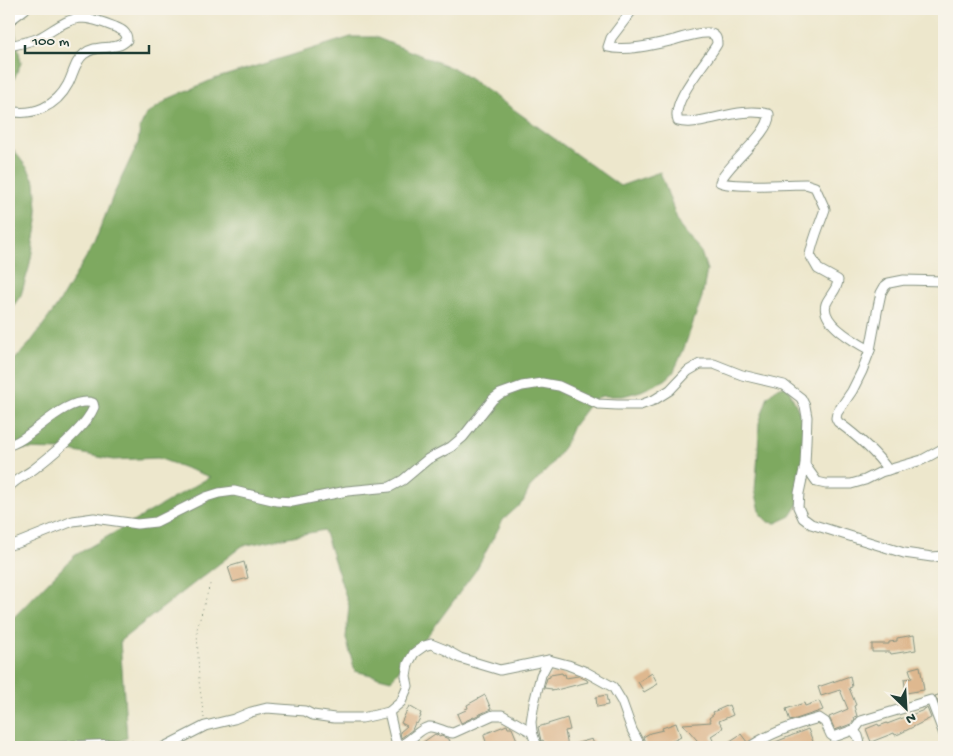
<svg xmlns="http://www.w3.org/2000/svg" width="953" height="756" font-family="'Gochi Hand',sans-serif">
  <rect width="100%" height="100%" fill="#f7f3e8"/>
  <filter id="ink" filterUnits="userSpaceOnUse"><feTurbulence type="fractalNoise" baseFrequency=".02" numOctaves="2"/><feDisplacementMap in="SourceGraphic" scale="10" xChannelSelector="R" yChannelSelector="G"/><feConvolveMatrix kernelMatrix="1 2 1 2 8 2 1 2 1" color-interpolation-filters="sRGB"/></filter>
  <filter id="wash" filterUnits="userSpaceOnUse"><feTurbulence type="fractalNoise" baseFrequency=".0096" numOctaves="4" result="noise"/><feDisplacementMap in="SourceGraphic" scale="20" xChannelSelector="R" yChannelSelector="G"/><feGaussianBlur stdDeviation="1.12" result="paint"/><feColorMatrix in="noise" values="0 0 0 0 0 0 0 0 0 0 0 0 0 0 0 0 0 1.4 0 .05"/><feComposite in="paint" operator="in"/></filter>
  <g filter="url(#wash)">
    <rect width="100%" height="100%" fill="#ede7cc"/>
    <!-- forest -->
    <g fill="#7ea961" stroke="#4e734a">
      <polygon points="9,9 11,9 21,63 14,79 9,89"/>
      <polygon points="351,37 375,37 457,70 516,111 620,186 660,172 680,227 701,252 707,270 702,297 683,351 673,373 665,380 641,391 623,396 602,396 597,398 589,405 573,426 564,447 548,469 530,487 523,502 503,520 476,570 435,626 391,680 355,671 346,638 349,606 324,530 242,546 120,641 127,738 103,747 9,747 9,621 12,619 74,556 210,477 158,458 113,460 66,450 9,449 9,366 30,343 57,306 94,244 113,196 138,143 140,128 146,115 170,98 214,79"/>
      <polygon points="9,144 28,169 35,182 38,221 29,268 21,295 9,312"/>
      <polygon points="784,386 787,386 803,420 804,496 791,516 776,523 768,522 761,515 755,490 758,455 759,423 768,396 777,388"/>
    </g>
    <g id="blocks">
      <!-- building -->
      <g fill="#deb88f">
        <polygon points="244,562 248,578 233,582 228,567"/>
        <polygon points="914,635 916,650 891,654 890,652 872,652 872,644 889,644 889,642 897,641 897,638"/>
        <polygon points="920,666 924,690 906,693 904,679 912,678 909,669"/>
        <polygon points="562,673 563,675 565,674 566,678 578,676 587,680 588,682 552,691 552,689 544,688 547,678 550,677 550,675"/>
        <polygon points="652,673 658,684 644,692 638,682"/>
        <polygon points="850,676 852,687 849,688 856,705 854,706 857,716 854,717 855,719 851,724 835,730 829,717 848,709 840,690 821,696 818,687"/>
        <polygon points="944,693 944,707 941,708 935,696"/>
        <polygon points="485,695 491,709 461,723 457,714 466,710 465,709 468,708 467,705"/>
        <polygon points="606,695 608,705 597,707 596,697"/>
        <polygon points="819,701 823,710 790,721 786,709 804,703 805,706"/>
        <polygon points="729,705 733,715 719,721 723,727 722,728 722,729 711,736 716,747 703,747 683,724 711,722 709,718 714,714 713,712"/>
        <polygon points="409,706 421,713 420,716 421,716 417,724 415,723 412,730 401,738 400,732 407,726 401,723"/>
        <polygon points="927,708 931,718 899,734 895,735 894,733 871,742 866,729 878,724 879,726 887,723 887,724 924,710 924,709"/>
        <polygon points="567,718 570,730 565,731 568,747 545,747 543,740 541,741 538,727"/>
        <polygon points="676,723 681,737 667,744 668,747 647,747 643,737 650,733 663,730 662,728"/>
        <polygon points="507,725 508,728 512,728 520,747 488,747 484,736 484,734"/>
        <polygon points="808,729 814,744 807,747 763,747"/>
        <polygon points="435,734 440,737 441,736 449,739 450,741 441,747 416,747"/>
        <polygon points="741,734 747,742 744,747 721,747"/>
        <polygon points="592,739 595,747 571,747 571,745"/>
      </g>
    </g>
  </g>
  <g filter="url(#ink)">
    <use href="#blocks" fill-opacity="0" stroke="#869280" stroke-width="1"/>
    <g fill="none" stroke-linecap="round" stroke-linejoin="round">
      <defs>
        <g id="minor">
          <path d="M633,9L611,38L608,47C625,52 657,44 674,40C685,37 697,32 709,33C716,35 717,38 717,44C707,62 670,101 678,121C688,124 699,121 709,119C729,115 749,109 769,114C771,133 728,163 720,182C732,188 789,184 806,184L815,187L825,209C820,224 813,239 810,255L818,269L838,280C838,289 829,296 826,304C820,323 857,343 870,350"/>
          <polyline points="9,21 25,9"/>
          <path d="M9,46C19,44 29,42 39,38C53,31 65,19 81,18C93,18 105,23 115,27C122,30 127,32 127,40C116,52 97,43 84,54C75,61 73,75 68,84C56,107 33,116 9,111"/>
          <path d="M9,445C18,443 25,437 33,431C48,420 73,397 93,403L94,407C86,427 52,455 34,469C26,475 16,479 9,487"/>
          <polyline points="805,465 817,482 826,484 851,484 865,480 881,472 922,460 944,448"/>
          <path d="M888,470C875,451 857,436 838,422L836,418L837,413L852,391L862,371L870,350L878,307L881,293L885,286L889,283L904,280L944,281"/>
          <polyline points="9,545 18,543 73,521 94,518 137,524 156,522 206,497 219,493 234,491 277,501 292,502 347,491 390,487 403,480 428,459 451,447 463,437 493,399 500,394 522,386 542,383 559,386 598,404 617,405 640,405 654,400 670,390 688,371 700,364 714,364 742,375 784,385 801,398 805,406 807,417 805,465 799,493 798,507 803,518 811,524 904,553 932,557 944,556"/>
          <path d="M389,712L396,742L401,745C411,741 420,728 429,727C437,726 445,733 453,733L493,715H502L532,732"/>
          <polyline points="854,731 861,721 931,700 944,734"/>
          <polyline points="45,747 117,744 136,747"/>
          <polyline points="164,747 205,726 234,719 251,712 267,708 305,711 313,715 334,718 362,718 389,712 401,702 408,686 406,676 408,664 414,653 424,646 431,644 446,650 460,658 500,670 549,660 568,665 586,672 613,687 622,702 632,730 641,747"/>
          <polyline points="537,747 532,732 531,722 534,703 541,675 549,660"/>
          <path d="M750,747C768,734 797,724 819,718L825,722L831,735L834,737L853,730L858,736L861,747"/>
        </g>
      </defs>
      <!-- minor casing -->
      <use href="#minor" stroke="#869280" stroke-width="11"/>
      <!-- path -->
      <polyline stroke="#869280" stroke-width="1" stroke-dasharray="1 4" stroke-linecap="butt" points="204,718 199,681 197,629 211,581"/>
      <!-- minor -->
      <use href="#minor" stroke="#fff" stroke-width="9"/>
    </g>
  </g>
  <!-- margin -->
  <rect width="953" height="756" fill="none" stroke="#f7f3e8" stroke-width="30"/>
  <!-- north arrow -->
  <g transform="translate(906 708) rotate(155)" stroke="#f7f3e8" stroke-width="4" paint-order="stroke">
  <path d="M0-4L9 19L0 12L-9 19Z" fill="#1f3d34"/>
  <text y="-8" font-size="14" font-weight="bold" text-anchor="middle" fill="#1f3d34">N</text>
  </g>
  <!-- scale -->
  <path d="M25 45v8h124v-8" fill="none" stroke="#1f3d34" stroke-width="2.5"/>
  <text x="32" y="45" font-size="15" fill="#1f3d34" stroke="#f7f3e8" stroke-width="4" paint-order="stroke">100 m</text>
</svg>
